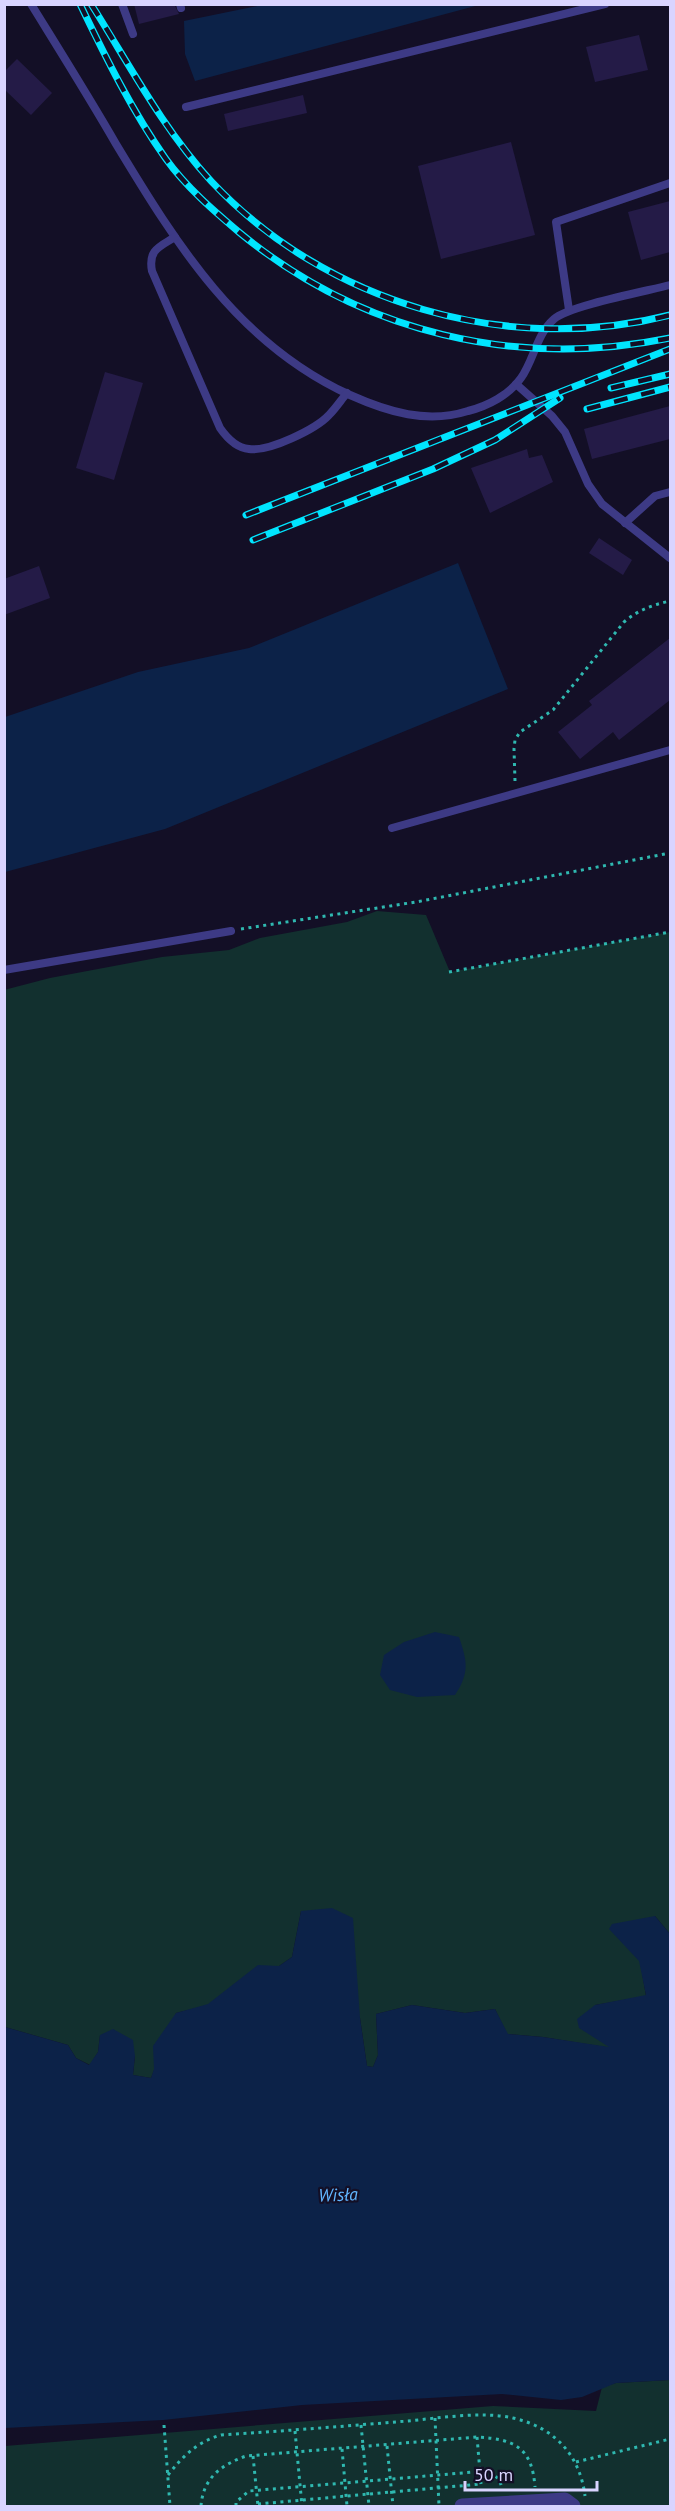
<svg xmlns="http://www.w3.org/2000/svg" width="675" height="2511" font-family="'PT Sans',sans-serif">
  <rect width="100%" height="100%" fill="#130f26"/>
  <!-- green -->
  <g fill="#12302f">
    <polygon points="377,911 426,915 450,972 670,932 670,1934 655,1916 640,1961 646,1996 595,2005 611,2048 543,2037 507,2034 495,2009 465,2013 412,2005 376,2014 378,2055 373,2067 367,2066 360,2018 301,1911 292,1957 279,1966 258,1966 208,2005 176,2013 151,2078 133,2075 135,2056 100,2035 98,2052 90,2065 76,2058 68,2045 5,2027 4,990 50,978 162,957 229,950 260,938 347,922"/>
    <polygon points="670,2380 670,2506 5,2506 5,2446 493,2406 596,2411 602,2387 616,2383"/>
  </g>
  <!-- water -->
  <g fill="#0c2248">
    <polygon points="262,5 262,4 479,5 195,81 185,54 184,21"/>
    <polygon points="458,563 508,689 165,829 5,872 5,717 138,672 249,648"/>
    <path d="M435,1632L459,1637C467,1661 470,1672 455,1695L417,1697L390,1690L380,1675L384,1655L404,1642Z"/>
    <polygon points="332,1908 353,1918 360,2018 367,2066 373,2067 378,2055 376,2014 412,2005 465,2013 495,2009 508,2034 543,2037 609,2047 579,2028 577,2019 595,2005 646,1995 639,1961 609,1929 612,1924 655,1916 670,1934 670,2380 616,2383 582,2397 561,2400 502,2394 302,2405 163,2420 5,2428 5,2027 68,2045 76,2058 89,2065 98,2052 100,2035 113,2029 133,2040 135,2056 133,2075 151,2078 154,2069 153,2046 176,2013 208,2004 258,1965 279,1966 292,1957 301,1911"/>
  </g>
  <!-- building -->
  <g fill="#241b47">
    <polygon points="134,4 174,4 179,14 139,24"/>
    <polygon points="639,35 648,70 595,82 586,47"/>
    <polygon points="17,59 52,93 31,115 4,89 4,72"/>
    <polygon points="303,95 307,113 228,131 224,114"/>
    <polygon points="511,142 535,235 441,259 418,166"/>
    <polygon points="670,201 670,252 641,260 628,212"/>
    <polygon points="105,372 143,383 114,480 76,468"/>
    <polygon points="670,406 670,439 592,459 584,429"/>
    <polygon points="527,449 529,458 542,455 553,482 490,513 471,468"/>
    <polygon points="599,538 632,560 623,575 589,553"/>
    <polygon points="39,566 50,598 4,615 4,579"/>
    <polygon points="670,638 670,700 619,740 613,732 580,759 558,732 592,705 589,701"/>
  </g>
  <g fill="none" stroke-linecap="round" stroke-linejoin="round">
    <!-- path -->
    <g stroke="#2fb8b0" stroke-width="3" stroke-dasharray="3 4.5" stroke-linecap="butt">
      <path d="M515,781L514,749L515,740L520,732L553,710L624,622C638,610 652,605 670,601"/>
      <polyline points="241,929 416,902 670,853"/>
      <polyline points="449,972 670,932"/>
      <polyline points="435,2418 439,2506"/>
      <polyline points="164,2425 170,2506"/>
      <polyline points="361,2425 369,2506"/>
      <polyline points="295,2431 302,2506"/>
      <polyline points="477,2437 481,2484"/>
      <polyline points="387,2446 393,2506"/>
      <polyline points="342,2449 347,2506"/>
      <polyline points="253,2456 258,2506"/>
      <polyline points="576,2462 670,2439"/>
      <path d="M168,2475C183,2456 197,2442 221,2435C284,2431 346,2426 408,2421C439,2418 483,2411 513,2418C554,2427 580,2455 585,2496"/>
      <polyline points="258,2504 481,2484"/>
      <path d="M201,2506C203,2478 221,2465 246,2456L477,2437C514,2439 532,2447 535,2487"/>
      <path d="M236,2506V2502L249,2491L486,2471C495,2474 501,2479 502,2490"/>
    </g>
    <!-- lane -->
    <g stroke="#3d3a85" stroke-width="8">
      <path d="M31,4C60,51 89,97 116,144C177,245 238,344 350,395C388,412 427,424 468,411C488,406 509,395 521,378C534,360 536,335 554,319C568,306 647,291 670,285"/>
      <polyline points="122,4 133,34"/>
      <polyline points="180,4 181,8"/>
      <polyline points="186,107 605,4"/>
      <path d="M175,237C159,247 148,250 152,271L220,428C227,438 236,448 249,449C269,452 316,429 329,415C336,408 341,400 347,393"/>
      <polyline points="569,310 556,222 670,183"/>
      <polyline points="516,384 552,416 565,432 588,484 602,504 670,558"/>
      <polyline points="625,523 655,496 670,492"/>
      <polyline points="392,828 670,750"/>
      <polyline points="4,970 231,931"/>
    </g>
    <!-- street -->
    <polyline stroke="#3d3a85" stroke-width="15" points="462,2506 565,2500 573,2506"/>
    <defs>
      <g id="rail">
        <path d="M80,4C106,58 132,111 166,159C186,187 214,211 240,233C362,333 516,369 670,338"/>
        <path d="M91,4C129,64 163,129 211,181C326,304 509,356 670,315"/>
        <polyline points="611,388 670,374"/>
        <polyline points="587,409 670,387"/>
        <polyline points="246,515 670,349"/>
        <polyline points="253,540 433,469 495,440 560,398"/>
      </g>
    </defs>
    <!-- rail casing -->
    <use href="#rail" stroke="#00e5ff" stroke-width="7"/>
    <!-- rail -->
    <use href="#rail" stroke="#130f26" stroke-width="4.5" stroke-dasharray="14" stroke-linecap="butt"/>
  </g>
  <g text-anchor="middle" stroke-width="4.5" stroke-linejoin="round" paint-order="stroke">
    <!-- water labels -->
    <g font-size="18" font-style="italic" fill="#62b6ff" stroke="#130f26">
      <text transform="translate(338 2195) rotate(-2)" y="6">Wisła</text>
    </g>
  </g>
  <!-- border -->
  <rect width="675" height="2511" fill="none" stroke="#d9d4ff" stroke-width="12"/>
  <!-- scale -->
  <path d="M465 2481v9h132v-9" fill="none" stroke="#d9d4ff" stroke-width="3"/>
  <text x="474" y="2481" font-size="18" fill="#d9d4ff" stroke="#130f26" stroke-width="4.5" paint-order="stroke">50 m</text>
</svg>
